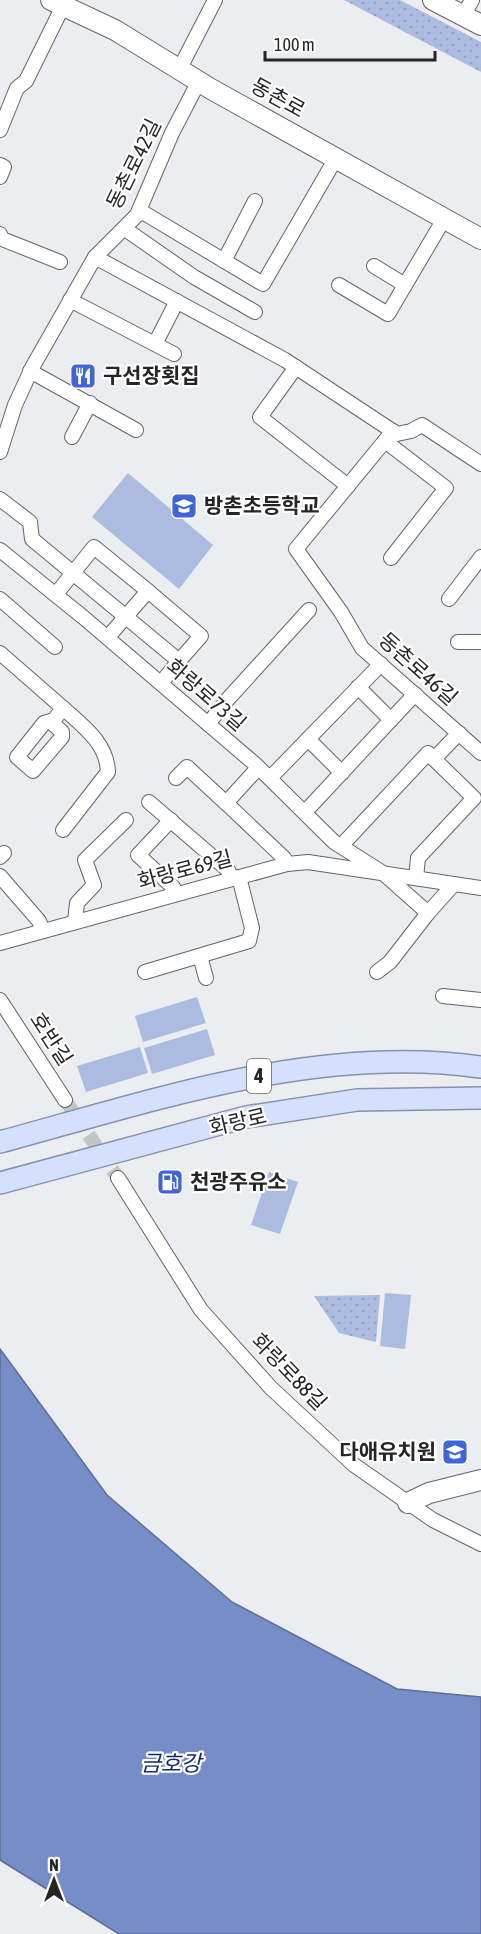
<svg xmlns="http://www.w3.org/2000/svg" width="481" height="1934" font-family="'Asap Condensed','Noto Sans KR',sans-serif">
  <defs>
    <pattern id="park-dots" width="8" height="8" patternUnits="userSpaceOnUse" patternTransform="scale(1.5)"><rect width="8" height="8" fill="#acbce1"/><path d="M2 2h.1M6 6h.1" fill="none" stroke="#94a1c1" stroke-width="1.8" stroke-linecap="round"/></pattern>
  </defs>
  <rect width="100%" height="100%" fill="#ebedf0"/>
  <!-- park -->
  <g fill="url(#park-dots)">
    <polygon points="344,0 400,0 481,42 481,72"/>
    <polygon points="380,1295 376,1342 339,1333 314,1296"/>
  </g>
  <!-- garden -->
  <g fill="#acbce1">
    <polygon points="128,473 213,545 179,589 92,517"/>
    <polygon points="197,997 206,1023 143,1042 135,1016"/>
    <polygon points="207,1029 215,1055 152,1074 144,1048"/>
    <polygon points="140,1047 148,1073 86,1092 77,1066"/>
    <polygon points="269,1172 298,1182 280,1234 251,1225"/>
    <polygon points="385,1293 411,1295 405,1349 380,1346"/>
  </g>
  <!-- water -->
  <polygon fill="#768dc7" stroke="#5d6e97" stroke-width="1.5" points="0,1349 107,1495 232,1602 397,1689 481,1697 481,1934 119,1934 0,1860"/>
  <g fill="none" stroke-linecap="round" stroke-linejoin="round">
    <!-- street-tunnel -->
    <polyline stroke="#c3c5c8" stroke-width="14" stroke-dasharray="14 7" stroke-linecap="butt" points="65,1100 118,1178"/>
    <defs>
      <g id="street">
        <polyline points="463,16 472,0"/>
        <polyline points="179,70 215,0"/>
        <polyline points="0,130 17,88 26,81 63,6"/>
        <polyline points="0,165 4,167 0,177"/>
        <polyline points="139,210 263,284 336,158"/>
        <polyline points="125,229 194,277 255,312"/>
        <polyline points="0,234 2,239 60,262"/>
        <polyline points="95,257 285,360 397,434 411,431 422,425 481,464"/>
        <polyline points="224,261 255,201"/>
        <polyline points="374,266 405,285"/>
        <polyline points="339,285 388,314 444,219"/>
        <polyline points="70,300 174,354"/>
        <polyline points="155,344 177,301"/>
        <polyline points="296,367 260,417 348,486"/>
        <polyline points="30,371 136,430"/>
        <polyline points="393,431 296,549 341,612 362,648 481,753"/>
        <polyline points="72,437 90,403"/>
        <polyline points="385,441 446,488 391,558"/>
        <polyline points="0,452 15,405 33,366 95,257 137,215 172,133 199,81"/>
        <polyline points="0,499 30,522 32,539 179,661 161,683"/>
        <polyline points="0,550 83,617 255,764 334,842 383,873 428,913"/>
        <polyline points="56,594 94,547 148,591"/>
        <polyline points="0,599 55,647"/>
        <polyline points="449,599 481,557"/>
        <polyline points="108,637 148,591 201,636 179,661"/>
        <polyline points="458,642 481,642"/>
        <polyline points="0,653 63,708 54,720 44,723 17,757 33,771 62,737 62,732 50,721"/>
        <polyline points="358,687 391,720"/>
        <polyline points="208,724 228,699 309,610"/>
        <polyline points="308,739 342,773"/>
        <polyline points="176,778 187,767 226,803 258,768"/>
        <polyline points="270,778 381,664"/>
        <polyline points="149,802 228,870 232,879"/>
        <polyline points="226,803 284,858 287,864"/>
        <polyline points="305,812 415,694"/>
        <polyline points="171,820 138,855 173,887 175,894"/>
        <path d="M63,830L108,772C107,743 83,726 63,708"/>
        <polyline points="341,846 428,753 434,759"/>
        <polyline points="0,857 4,853"/>
        <polyline points="0,876 39,921 43,931"/>
        <polyline points="416,878 418,858 474,798 434,759 459,733"/>
        <polyline points="75,922 77,903 94,885 85,860 126,820"/>
        <polyline points="0,943 287,864 308,862 481,888"/>
        <polyline points="200,956 206,978"/>
        <polyline points="145,972 249,941 252,928 239,877"/>
        <polyline points="377,972 390,962 428,913 454,884"/>
        <polyline points="443,996 481,1000"/>
        <polyline points="0,1000 65,1100"/>
        <polyline points="118,1178 201,1310 271,1388 354,1465 433,1520 481,1544"/>
      </g>
      <g id="secondary">
        <polyline points="51,0 115,30 211,89 481,239"/>
        <polyline points="433,0 481,25"/>
        <polyline points="408,1503 429,1493 481,1480"/>
      </g>
      <g id="primary">
        <path d="M0,1142C155,1100 318,1044 481,1067"/>
        <polyline points="0,1183 246,1117 357,1100 481,1098"/>
      </g>
    </defs>
    <!-- street casing -->
    <use href="#street" stroke="#646568" stroke-width="16"/>
    <!-- secondary casing -->
    <use href="#secondary" stroke="#646568" stroke-width="22"/>
    <!-- primary casing -->
    <use href="#primary" stroke="#8492b0" stroke-width="24"/>
    <!-- street -->
    <use href="#street" stroke="#fff" stroke-width="14"/>
    <!-- secondary -->
    <use href="#secondary" stroke="#fff" stroke-width="20"/>
    <!-- primary -->
    <use href="#primary" stroke="#d4e0fd" stroke-width="21"/>
  </g>
  <!-- icons -->
  <defs>
    <symbol id="restaurant-square" viewBox="-11 -11 22 22"><rect x="-9" y="-9" width="18" height="18" rx="4" fill="#4165d7" stroke="#fff"/><path d="M-5-6h1v4h1v-4h1v4h1v-4h1v5L-1.5 .5V6h-2V.5L-5-1ZM5-6V6H3V1.5H1.5Q1.5-4 5-6Z" fill="#fff"/></symbol>
    <symbol id="school-square" viewBox="-11 -11 22 22"><rect x="-9" y="-9" width="18" height="18" rx="4" fill="#4165d7" stroke="#fff"/><path d="M0-5L7-2L0 1L-7-2ZM-4 1L0 2.5L4 1V4Q0 6-4 4Z" fill="#fff"/></symbol>
    <symbol id="fuel-square" viewBox="-11 -11 22 22"><rect x="-9" y="-9" width="18" height="18" rx="4" fill="#4165d7" stroke="#fff"/><path d="M-5.5-6h7V0h2V4h1.3V-2.5L3-4.5l.8-.8L6-3V5H2.5V1h-1V6h-7ZM-4.2-4.7v3.2H.2V-4.7Z" fill="#fff"/></symbol>
  </defs>
  <g fill-rule="evenodd">
    <use href="#restaurant-square" x="68" y="361" width="30" height="30"/>
    <use href="#school-square" x="169" y="491" width="30" height="30"/>
    <use href="#fuel-square" x="155" y="1167" width="30" height="30"/>
    <use href="#school-square" x="440" y="1437" width="30" height="30"/>
  </g>
  <g text-anchor="middle" stroke-width="4.5" stroke-linejoin="round" paint-order="stroke">
    <!-- shield labels -->
    <rect fill="#fff" stroke="#666667" stroke-width="1.5" x="247" y="1059" width="24" height="34" rx="4.5"/>
    <g font-size="20" font-weight="bold" fill="#242526">
      <text x="259" y="1083">4</text>
    </g>
    <!-- street labels -->
    <g font-size="21" fill="#242526" stroke="#fff">
      <text transform="translate(278 98) rotate(29)" y="7">동촌로</text>
      <text transform="translate(134 164) rotate(-64)" y="7">동촌로42길</text>
      <text transform="translate(418 669) rotate(42)" y="7">동촌로46길</text>
      <text transform="translate(206 695) rotate(41)" y="7">화랑로73길</text>
      <text transform="translate(185 870) rotate(-15)" y="7">화랑로69길</text>
      <text transform="translate(51 1039) rotate(57)" y="7">호반길</text>
      <text transform="translate(238 1122) rotate(-13)" y="7">화랑로</text>
      <text transform="translate(289 1372) rotate(46)" y="7">화랑로88길</text>
    </g>
    <!-- poi labels -->
    <g font-size="21" font-weight="bold" fill="#242526" stroke="#fff" text-anchor="start">
      <text x="103" y="383">구선장횟집</text>
      <text x="204" y="513">방촌초등학교</text>
      <text x="190" y="1189">천광주유소</text>
      <text x="436" y="1459" text-anchor="end">다애유치원</text>
    </g>
    <!-- water labels -->
    <g font-size="22" font-style="italic" fill="#15286d" stroke="#fff">
      <text x="171" y="1771">금호강</text>
    </g>
  </g>
  <!-- north arrow -->
  <g transform="translate(54 1880)" stroke="#ffffff" stroke-width="4.5" paint-order="stroke">
  <path d="M0-4.5L10 22L0 15L-10 22Z" fill="#242526"/>
  <text y="-9" font-size="16" font-weight="bold" text-anchor="middle" fill="#242526">N</text>
  </g>
  <!-- scale -->
  <path d="M265 51v9h170v-9" fill="none" stroke="#242526" stroke-width="3"/>
  <text x="274" y="51" font-size="18" fill="#242526" stroke="#ffffff" stroke-width="4.5" paint-order="stroke">100 m</text>
</svg>
